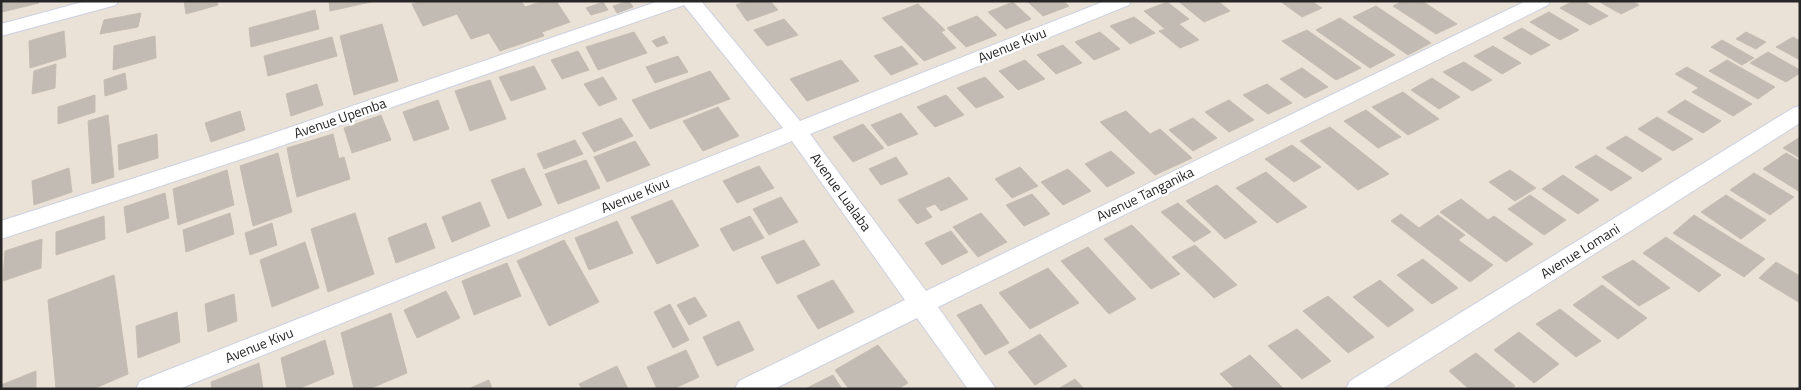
<svg xmlns="http://www.w3.org/2000/svg" width="1801" height="390" font-family="'Titillium Web',sans-serif">
  <rect width="100%" height="100%" fill="#eae1d7"/>
  <!-- building -->
  <g fill="#c1bbb4" stroke="#c5bdb1">
    <polygon points="3,1 39,1 39,3 2,12"/>
    <polygon points="184,1 217,1 218,5 186,14"/>
    <polygon points="329,1 375,1 330,11"/>
    <polygon points="421,1 521,1 525,7 543,1 556,1 570,22 542,32 544,36 500,51 489,33 471,39 457,14 423,26 412,4"/>
    <polygon points="629,1 633,7 617,13 613,6"/>
    <polygon points="747,1 770,1 778,10 747,21 736,5"/>
    <polygon points="1027,1 1063,1 1069,6 1043,16"/>
    <polygon points="1178,1 1218,1 1230,11 1204,22"/>
    <polygon points="1280,1 1311,1 1322,8 1302,17"/>
    <polygon points="1403,1 1422,1 1457,24 1436,34 1393,6"/>
    <polygon points="1573,1 1583,1 1608,16 1590,25 1560,8"/>
    <polygon points="1598,1 1632,1 1639,5 1621,14"/>
    <polygon points="603,2 608,10 591,15 586,8"/>
    <polygon points="1013,2 1031,19 1006,29 988,12"/>
    <polygon points="1167,2 1189,19 1179,24 1199,40 1180,48 1159,31 1165,29 1144,11"/>
    <polygon points="918,4 945,30 941,32 956,48 924,61 882,18"/>
    <polygon points="1376,6 1431,43 1408,55 1353,17"/>
    <polygon points="315,10 319,29 251,47 249,28"/>
    <polygon points="1549,12 1579,30 1560,40 1530,22"/>
    <polygon points="141,13 138,27 100,34 104,20"/>
    <polygon points="977,16 997,35 966,47 947,28"/>
    <polygon points="1134,17 1155,33 1130,44 1110,26"/>
    <polygon points="1340,18 1395,55 1370,68 1316,30"/>
    <polygon points="784,19 798,35 767,46 754,30"/>
    <polygon points="382,24 398,81 354,95 340,36"/>
    <polygon points="1522,28 1550,45 1531,55 1503,38"/>
    <polygon points="1307,30 1361,68 1336,80 1282,41"/>
    <polygon points="64,31 66,57 30,68 29,41"/>
    <polygon points="634,32 647,53 598,70 586,47"/>
    <polygon points="1100,32 1120,49 1094,60 1075,42"/>
    <polygon points="1746,32 1766,42 1756,49 1736,39"/>
    <polygon points="155,36 156,58 113,70 114,46"/>
    <polygon points="664,36 668,43 657,47 652,41"/>
    <polygon points="332,37 337,56 268,76 264,56"/>
    <polygon points="1793,37 1800,41 1800,60 1776,47"/>
    <polygon points="1722,40 1754,58 1742,65 1711,47"/>
    <polygon points="1063,45 1082,63 1056,74 1037,55"/>
    <polygon points="902,46 918,64 891,75 874,56"/>
    <polygon points="1493,46 1521,63 1502,74 1474,56"/>
    <polygon points="578,51 589,70 562,79 551,60"/>
    <polygon points="1768,52 1800,70 1800,73 1786,82 1750,63"/>
    <polygon points="678,56 688,72 655,83 646,67"/>
    <polygon points="841,60 859,81 807,101 790,79"/>
    <polygon points="1025,60 1045,79 1018,90 999,71"/>
    <polygon points="1727,60 1775,87 1758,99 1709,71"/>
    <polygon points="1464,62 1492,80 1472,91 1443,72"/>
    <polygon points="56,64 55,88 32,94 34,71"/>
    <polygon points="534,66 546,89 511,101 499,77"/>
    <polygon points="1687,67 1752,104 1733,116 1692,92 1699,88 1675,74"/>
    <polygon points="1302,68 1328,87 1305,98 1280,79"/>
    <polygon points="710,71 730,99 650,129 632,100"/>
    <polygon points="125,73 127,89 105,96 104,80"/>
    <polygon points="603,77 617,99 599,106 584,84"/>
    <polygon points="985,77 1004,97 976,108 957,88"/>
    <polygon points="1432,78 1460,97 1439,109 1411,90"/>
    <polygon points="490,80 506,119 470,131 455,91"/>
    <polygon points="317,84 323,105 291,116 286,94"/>
    <polygon points="1267,84 1292,103 1268,114 1243,95"/>
    <polygon points="1403,92 1439,119 1408,135 1372,107"/>
    <polygon points="95,95 95,112 58,124 58,107"/>
    <polygon points="946,95 964,115 935,127 917,107"/>
    <polygon points="438,100 449,129 414,141 403,112"/>
    <polygon points="1229,100 1254,120 1229,132 1205,112"/>
    <polygon points="1685,100 1721,121 1703,133 1667,112"/>
    <polygon points="718,107 739,136 703,151 683,121"/>
    <polygon points="1366,110 1401,137 1378,148 1344,121"/>
    <polygon points="240,111 245,130 211,142 205,123"/>
    <polygon points="1126,111 1150,134 1160,129 1192,158 1155,175 1100,122"/>
    <polygon points="901,113 918,134 888,146 871,125"/>
    <polygon points="108,115 114,177 92,184 88,121"/>
    <polygon points="381,115 391,140 352,153 344,128"/>
    <polygon points="1657,117 1693,139 1673,151 1638,129"/>
    <polygon points="621,118 633,136 594,152 582,133"/>
    <polygon points="1193,118 1217,138 1193,151 1169,130"/>
    <polygon points="863,124 884,148 853,162 833,137"/>
    <polygon points="1330,127 1389,174 1358,190 1300,141"/>
    <polygon points="157,134 158,158 119,170 118,145"/>
    <polygon points="333,134 339,159 292,174 287,148"/>
    <polygon points="1626,136 1662,159 1642,172 1606,148"/>
    <polygon points="1800,137 1800,158 1783,148"/>
    <polygon points="575,140 583,154 544,169 537,154"/>
    <polygon points="635,141 650,165 607,182 594,157"/>
    <polygon points="1292,145 1321,167 1294,182 1265,159"/>
    <polygon points="1111,151 1135,173 1107,187 1085,164"/>
    <polygon points="278,153 292,212 253,226 240,166"/>
    <polygon points="1786,153 1800,161 1800,192 1763,169"/>
    <polygon points="1596,155 1632,178 1611,191 1575,167"/>
    <polygon points="344,157 350,179 297,197 292,174"/>
    <polygon points="896,157 908,174 881,185 869,169"/>
    <polygon points="586,160 600,188 558,204 545,174"/>
    <polygon points="759,166 774,188 737,203 723,181"/>
    <polygon points="1020,167 1038,186 1012,198 995,179"/>
    <polygon points="69,168 72,192 34,205 32,181"/>
    <polygon points="524,168 542,205 508,219 491,180"/>
    <polygon points="1068,169 1091,191 1063,205 1041,182"/>
    <polygon points="227,170 234,205 178,225 173,189"/>
    <polygon points="1510,170 1536,188 1515,201 1489,182"/>
    <polygon points="1266,172 1307,207 1277,223 1236,188"/>
    <polygon points="1754,173 1794,197 1770,215 1730,190"/>
    <polygon points="1563,175 1599,200 1578,214 1542,189"/>
    <polygon points="949,177 968,199 941,211 935,204 925,208 932,217 917,224 898,200"/>
    <polygon points="1217,185 1257,222 1225,239 1186,201"/>
    <polygon points="165,193 169,218 127,233 124,207"/>
    <polygon points="1032,194 1050,214 1024,226 1006,205"/>
    <polygon points="1530,195 1566,220 1544,235 1508,209"/>
    <polygon points="1726,195 1766,220 1741,239 1701,212"/>
    <polygon points="781,197 798,222 769,235 753,209"/>
    <polygon points="1461,199 1488,220 1494,216 1533,244 1506,262 1440,212"/>
    <polygon points="672,200 699,246 657,264 631,217"/>
    <polygon points="480,202 490,226 452,242 442,217"/>
    <polygon points="1178,203 1211,232 1194,242 1161,212"/>
    <polygon points="230,213 234,234 186,252 183,230"/>
    <polygon points="355,213 374,274 328,292 311,229"/>
    <polygon points="981,213 1007,242 978,257 953,227"/>
    <polygon points="1401,214 1419,228 1438,215 1465,235 1458,240 1493,265 1470,282 1391,221"/>
    <polygon points="1694,215 1765,259 1744,277 1673,233"/>
    <polygon points="104,216 105,239 56,255 56,232"/>
    <polygon points="750,216 764,238 733,251 720,229"/>
    <polygon points="617,221 633,253 589,270 575,238"/>
    <polygon points="272,223 277,245 250,255 245,233"/>
    <polygon points="426,223 435,248 396,263 388,238"/>
    <polygon points="1132,225 1180,274 1151,289 1104,239"/>
    <polygon points="951,231 968,252 942,265 925,243"/>
    <polygon points="1666,237 1721,275 1699,292 1643,253"/>
    <polygon points="42,239 41,268 3,281 5,251"/>
    <polygon points="564,240 599,302 549,326 517,261"/>
    <polygon points="804,240 820,265 777,284 761,257"/>
    <polygon points="305,242 319,288 272,307 260,260"/>
    <polygon points="1195,245 1237,285 1214,298 1172,257"/>
    <polygon points="1088,247 1136,299 1109,314 1061,261"/>
    <polygon points="1423,259 1458,288 1432,304 1397,275"/>
    <polygon points="1633,260 1670,288 1639,306 1602,277"/>
    <polygon points="1776,262 1800,276 1800,303 1759,278"/>
    <polygon points="507,263 521,296 474,315 462,281"/>
    <polygon points="1048,268 1079,303 1030,329 999,293"/>
    <polygon points="114,275 128,374 93,389 56,389 48,300"/>
    <polygon points="833,280 854,312 818,329 797,296"/>
    <polygon points="1380,280 1414,310 1388,327 1353,297"/>
    <polygon points="1602,285 1647,318 1618,339 1573,305"/>
    <polygon points="446,291 460,318 417,338 404,310"/>
    <polygon points="234,294 237,321 208,332 205,304"/>
    <polygon points="1328,296 1374,337 1348,353 1303,311"/>
    <polygon points="695,297 707,316 689,325 677,305"/>
    <polygon points="670,304 689,340 673,348 654,312"/>
    <polygon points="981,304 1009,343 985,355 957,315"/>
    <polygon points="1560,309 1601,341 1576,357 1536,324"/>
    <polygon points="177,312 180,342 138,358 136,326"/>
    <polygon points="391,313 407,373 369,389 354,389 341,333"/>
    <polygon points="739,321 754,350 717,366 703,337"/>
    <polygon points="1297,329 1331,361 1302,379 1268,346"/>
    <polygon points="1519,332 1559,364 1534,383 1494,350"/>
    <polygon points="1040,334 1067,366 1035,385 1008,352"/>
    <polygon points="325,340 334,374 298,389 287,389 281,358"/>
    <polygon points="878,345 908,383 898,389 849,389 835,370"/>
    <polygon points="686,350 699,377 673,389 657,389 647,367"/>
    <polygon points="1476,353 1515,386 1511,389 1469,389 1449,371"/>
    <polygon points="1250,355 1284,389 1235,389 1220,374"/>
    <polygon points="259,363 263,389 212,389 211,382"/>
    <polygon points="617,366 628,389 582,389 579,384"/>
    <polygon points="36,371 36,389 1,389 1,385"/>
    <polygon points="833,375 842,389 805,389"/>
    <polygon points="1075,379 1084,389 1058,389"/>
    <polygon points="489,380 492,389 468,389"/>
  </g>
  <g fill="none" stroke-linecap="round" stroke-linejoin="round">
    <defs>
      <g id="minor">
        <polygon points="86,1 118,1 116,5 1,36 1,24"/>
        <polygon points="659,1 701,1 800,121 1105,1 1131,1 1129,5 810,134 926,291 1526,1 1550,1 1548,5 938,307 996,389 968,389 917,318 774,389 735,389 739,381 905,300 792,141 179,389 136,389 140,381 783,128 684,5 275,148 1,239 1,221 259,138"/>
        <polygon points="1800,106 1800,123 1382,389 1346,389 1350,381 1793,108"/>
      </g>
    </defs>
    <!-- minor casing -->
    <use href="#minor" stroke="#ccd1e1" stroke-width="2"/>
    <!-- minor -->
    <use href="#minor" fill="#fff" fill-rule="evenodd"/>
  </g>
  <g text-anchor="middle" stroke-width="5" stroke-linejoin="round" paint-order="stroke">
    <!-- street labels -->
    <g font-size="14" fill="#262626" stroke="#fff">
      <text transform="translate(1012 45) rotate(-22)" y="5">Avenue Kivu</text>
      <text transform="translate(340 118) rotate(-19)" y="5">Avenue Upemba</text>
      <text transform="translate(841 192) rotate(54)" y="5">Avenue Lualaba</text>
      <text transform="translate(1145 194) rotate(-26)" y="5">Avenue Tanganika</text>
      <text transform="translate(635 195) rotate(-22)" y="5">Avenue Kivu</text>
      <text transform="translate(1580 251) rotate(-32)" y="5">Avenue Lomani</text>
      <text transform="translate(259 345) rotate(-22)" y="5">Avenue Kivu</text>
    </g>
  </g>
  <!-- border -->
  <rect width="1801" height="390" fill="none" stroke="#262626" stroke-width="5"/>
</svg>
